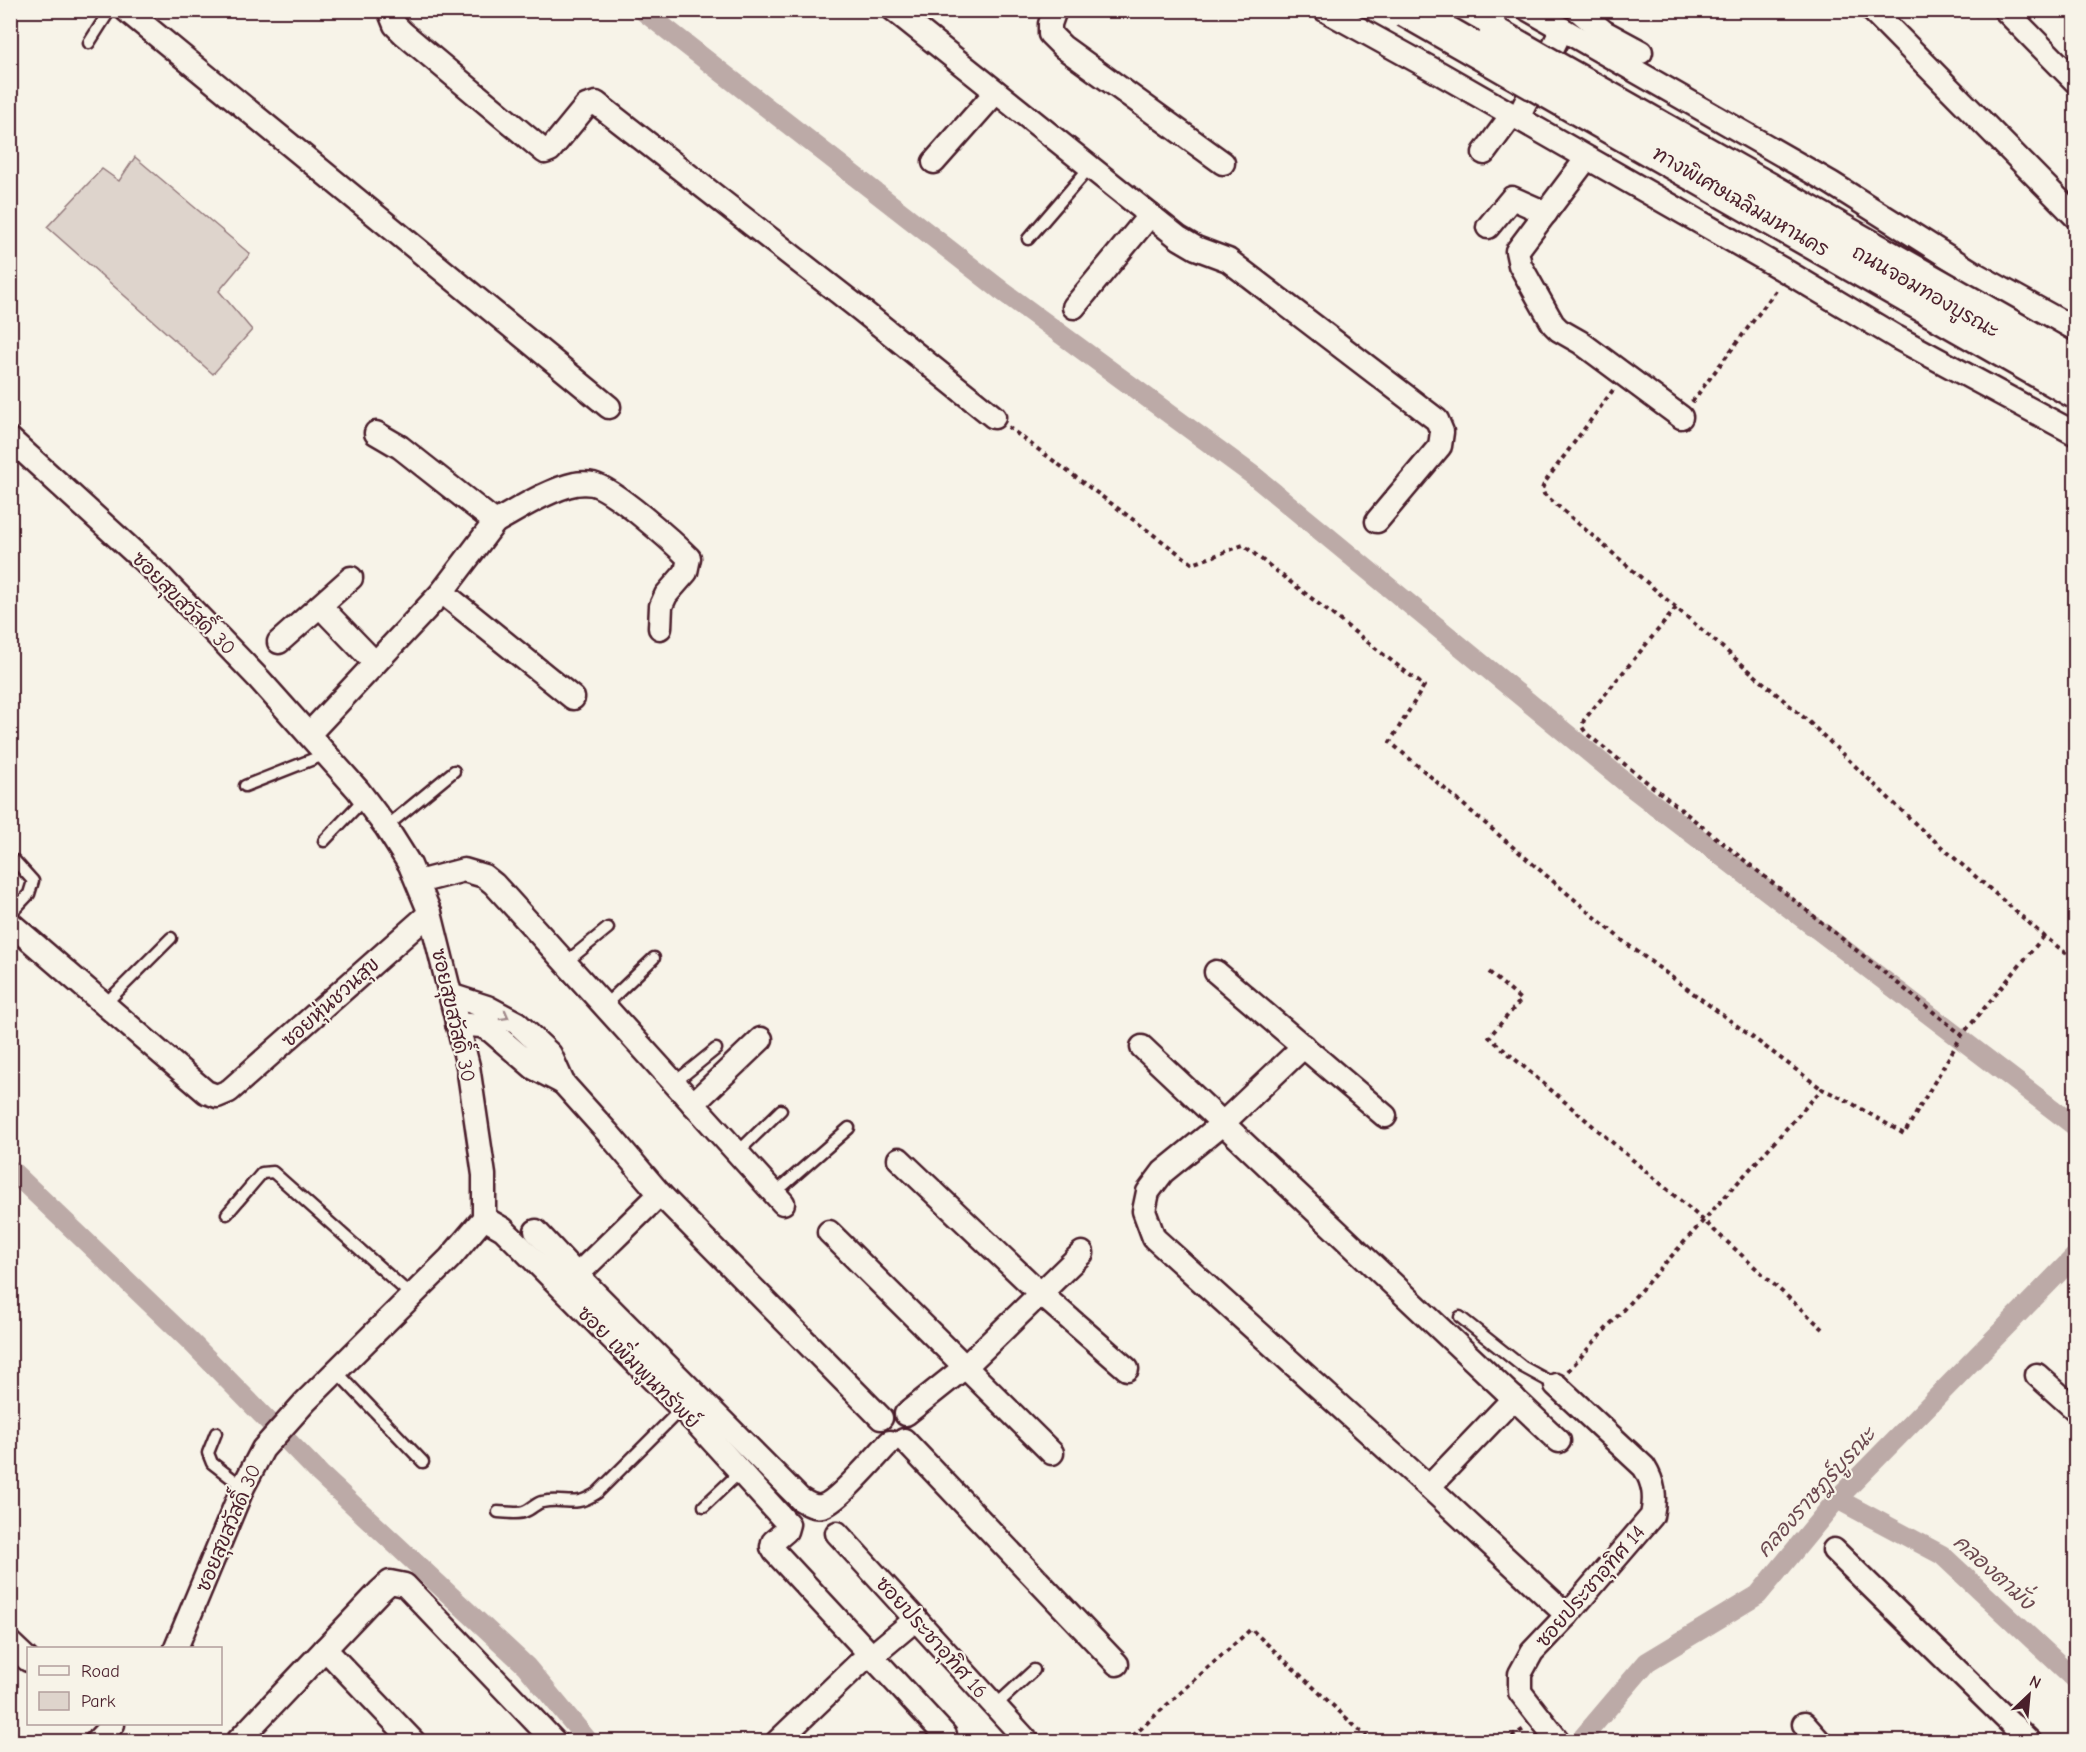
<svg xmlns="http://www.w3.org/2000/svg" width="2086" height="1752" font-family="'Comic Neue','Playpen Sans Thai',sans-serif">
  <rect width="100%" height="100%" fill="#f7f3e8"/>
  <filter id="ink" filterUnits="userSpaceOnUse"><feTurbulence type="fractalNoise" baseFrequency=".0167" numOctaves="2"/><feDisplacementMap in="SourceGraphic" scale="12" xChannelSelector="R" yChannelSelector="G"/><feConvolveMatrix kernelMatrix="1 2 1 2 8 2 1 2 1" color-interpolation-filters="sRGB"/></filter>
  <g filter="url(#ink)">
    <!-- green -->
    <polygon fill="#ded4cc" stroke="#947a7c" stroke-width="1.5" points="135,157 250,254 219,291 252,330 213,374 47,227 102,169 119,181"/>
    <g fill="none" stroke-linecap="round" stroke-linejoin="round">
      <!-- canal -->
      <g stroke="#bcaaa7" stroke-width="20">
        <polyline points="642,10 1002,291 1254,476 1630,786 2076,1127"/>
        <polyline points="10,1169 191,1342 320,1474 526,1666 589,1742"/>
        <polyline points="1837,1499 1942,1555 2076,1680"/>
        <polyline points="1579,1742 1647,1662 1758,1595 1837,1499 2076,1255"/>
      </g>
      <defs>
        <g id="service">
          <polyline points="89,43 110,10"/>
          <polyline points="1028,239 1090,167"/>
          <polyline points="245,786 326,754"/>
          <polyline points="386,827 454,771"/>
          <polyline points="324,841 364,799"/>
          <polyline points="10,914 29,894 33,881 15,861"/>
          <polyline points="565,963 608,928"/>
          <polyline points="105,1004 171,938"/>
          <polyline points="604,1006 654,958"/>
          <polyline points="674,1083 716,1049"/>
          <polyline points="737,1153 781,1110"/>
          <polyline points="775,1193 849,1128"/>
          <polyline points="227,1214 262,1173 273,1172 412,1296"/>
          <polyline points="1460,1317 1523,1367 1556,1385"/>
          <polyline points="336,1371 423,1462"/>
          <polyline points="216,1433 208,1453 212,1463 243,1487"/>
          <polyline points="704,1506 740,1472"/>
          <path d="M498,1512C506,1512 519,1515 526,1511C532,1509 536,1503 542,1502C567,1497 572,1509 597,1493L681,1409"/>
          <polyline points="995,1706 1034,1670"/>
        </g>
        <g id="minor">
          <polyline points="126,10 609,407"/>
          <polyline points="389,10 395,25 403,33 545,152 550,150 586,106 596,103 860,309 994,417"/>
          <polyline points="894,10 1179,238 1196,248 1228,260 1437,420 1442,432 1440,446 1377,521"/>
          <polyline points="1055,10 1050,24 1050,34 1063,47 1223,163"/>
          <polyline points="1325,10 1441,74 1789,273 1896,337 2076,434"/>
          <polyline points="1529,10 1831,183 1977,275 2071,327"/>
          <polyline points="1578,10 1604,32 1641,52"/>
          <polyline points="1872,10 2076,217"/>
          <polyline points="2005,10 2076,82"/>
          <polyline points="1518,118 1562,29"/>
          <polyline points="1484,153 1512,115"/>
          <polyline points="1587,158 1517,251 1520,265 1553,324 1559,330 1580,342 1681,417"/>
          <polyline points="934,162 996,92"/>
          <polyline points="1488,227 1512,198 1546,213"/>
          <polyline points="1074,307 1150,215"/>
          <polyline points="10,439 159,575 259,679 358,790 386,827 410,865 430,913 468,1066 484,1175 484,1218 450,1258 305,1402 263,1449 243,1487 176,1648"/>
          <path d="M495,522C517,510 550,489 575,484C579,483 589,483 593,484C614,489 673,542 689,558L686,572L666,595L661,606L660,628"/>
          <polyline points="442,592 573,698"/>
          <polyline points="320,606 375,663"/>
          <polyline points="279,642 351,578"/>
          <polyline points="309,734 442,592 495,522 400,447 376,433"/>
          <polyline points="418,882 464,870 484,876 494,884 783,1203"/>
          <polyline points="10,923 206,1092 217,1096 229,1091 430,913"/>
          <polyline points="1216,972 1385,1116"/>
          <polyline points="450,995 487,1007 517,1023 550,1054 563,1083 534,1068 491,1031 481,1026 457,1024"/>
          <polyline points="1304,1046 1222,1124 1163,1172 1148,1192 1144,1211 1154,1238 1429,1487 1567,1615"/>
          <polyline points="1142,1047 1559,1441"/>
          <polyline points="563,1083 608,1133 660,1194 881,1418"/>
          <polyline points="693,1104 761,1039"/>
          <polyline points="899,1159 1041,1294 1127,1369"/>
          <polyline points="484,1218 503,1229 521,1247 697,1424 788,1524 786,1531 773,1542 772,1547 775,1552 945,1735 945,1742"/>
          <path d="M536,1231L577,1275L800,1499C807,1503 813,1508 822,1506C837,1503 877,1455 890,1442"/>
          <polyline points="829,1232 1052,1453"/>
          <polyline points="577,1275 660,1194"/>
          <polyline points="2037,1375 2076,1410"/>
          <path d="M1556,1385L1644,1467C1654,1483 1656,1497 1652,1516L1567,1615L1532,1652L1520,1674V1692L1559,1742"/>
          <polyline points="906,1414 965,1367 1082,1253"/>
          <polyline points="904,1440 1117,1664"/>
          <polyline points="1429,1487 1514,1398"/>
          <polyline points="837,1533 1028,1742"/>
          <polyline points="1834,1550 2030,1742"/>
          <polyline points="10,1643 28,1660"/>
          <polyline points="325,1649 414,1742"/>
          <polyline points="879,1650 916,1619"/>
          <polyline points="1804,1724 1820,1742"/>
          <polyline points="96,1742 113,1724"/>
          <polyline points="237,1742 379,1592 390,1582 405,1585 555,1742"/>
          <polyline points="777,1742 870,1653"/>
        </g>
      </defs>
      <!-- service casing -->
      <use href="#service" stroke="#4a1f2b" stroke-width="15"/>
      <!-- minor casing -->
      <use href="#minor" stroke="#4a1f2b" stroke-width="27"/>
      <!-- path -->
      <g stroke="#4a1f2b" stroke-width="4" stroke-dasharray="4.5 4.5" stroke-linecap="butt">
        <polyline points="1613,390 1545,482 1542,489 1544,494 1809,722 1921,829 2044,936 2076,961"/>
        <polyline points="1692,402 1778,288"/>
        <polyline points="1008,427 1193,564 1243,545 1424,686 1390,742 1623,941 1822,1089"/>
        <polyline points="1676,608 1584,720 1582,727 1587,734 1962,1035"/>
        <polyline points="1489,972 1521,1000 1489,1037 1703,1220 1823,1329"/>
        <polyline points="1568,1371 1822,1089 1846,1100 1904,1134 1962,1035 2044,936"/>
        <polyline points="1126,1742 1251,1629 1372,1742"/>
        <polyline points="1504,1742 1524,1729"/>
      </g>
      <!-- service -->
      <use href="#service" stroke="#f7f3e8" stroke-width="10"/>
      <!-- minor -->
      <use href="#minor" stroke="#f7f3e8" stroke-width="22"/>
      <defs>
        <g id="motorway-bridge">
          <polyline points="1406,10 2076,392"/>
          <polyline points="1496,35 2076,364"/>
        </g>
      </defs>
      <!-- motorway-bridge casing -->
      <use href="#motorway-bridge" stroke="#4a1f2b" stroke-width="38" stroke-linecap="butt"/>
      <!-- motorway-bridge -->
      <use href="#motorway-bridge" stroke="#f7f3e8" stroke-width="33"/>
    </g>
    <!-- one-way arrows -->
    <defs><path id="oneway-chevron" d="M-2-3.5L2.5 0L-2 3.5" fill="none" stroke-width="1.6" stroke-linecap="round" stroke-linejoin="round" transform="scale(1.5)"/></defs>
    <use stroke="#a0898a" href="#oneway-chevron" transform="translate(505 1016) rotate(29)"/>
  </g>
  <g text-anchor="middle" stroke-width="4.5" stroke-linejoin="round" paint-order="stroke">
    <!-- street labels -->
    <g font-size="20" fill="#4a1f2b" stroke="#f7f3e8">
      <text transform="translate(1741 201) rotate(30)" y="7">ทางพิเศษเฉลิมมหานคร</text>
      <text transform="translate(1926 291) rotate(30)" y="7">ถนนจอมทองบูรณะ</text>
      <text transform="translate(184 603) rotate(45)" y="7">ซอยสุขสวัสดิ์ 30</text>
      <text transform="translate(330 1002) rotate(-42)" y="7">ซอยหุ่นชวนสุข</text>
      <text transform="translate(454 1015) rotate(77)" y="7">ซอยสุขสวัสดิ์ 30</text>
      <text transform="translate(639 1367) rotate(45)" y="7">ซอย เพิ่มพูนทรัพย์</text>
      <text transform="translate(228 1528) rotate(-67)" y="7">ซอยสุขสวัสดิ์ 30</text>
      <text transform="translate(1590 1586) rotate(-49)" y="7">ซอยประชาอุทิศ 14</text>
      <text transform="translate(932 1637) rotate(48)" y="7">ซอยประชาอุทิศ 16</text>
    </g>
    <!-- water labels -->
    <g font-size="21" font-style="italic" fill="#6c4950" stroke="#f7f3e8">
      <text transform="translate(1816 1492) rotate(-48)" y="7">คลองราษฎร์บูรณะ</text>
      <text transform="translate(1994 1572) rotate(42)" y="7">คลองตามั่ง</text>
    </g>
  </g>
  <!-- margin -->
  <rect width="2086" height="1752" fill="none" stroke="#f7f3e8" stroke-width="36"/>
  <rect x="18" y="18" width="2050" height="1716" fill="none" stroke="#4a1f2b" stroke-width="2" filter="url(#ink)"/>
  <!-- legend -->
  <rect x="27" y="1647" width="195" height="78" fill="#f7f3e8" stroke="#b29e9c" stroke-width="1.5"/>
  <rect x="39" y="1666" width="30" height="9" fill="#f7f3e8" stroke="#b29e9c" stroke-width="1.5"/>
  <text x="81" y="1677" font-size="18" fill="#4a1f2b">Road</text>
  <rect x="39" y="1692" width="30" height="18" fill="#ded4cc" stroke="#b29e9c" stroke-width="1.5"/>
  <text x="81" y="1707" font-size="18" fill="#4a1f2b">Park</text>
  <!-- north arrow -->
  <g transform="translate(2029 1695) rotate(26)" stroke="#f7f3e8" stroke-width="4.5" paint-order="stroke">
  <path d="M0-4.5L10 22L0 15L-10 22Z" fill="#4a1f2b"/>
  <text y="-9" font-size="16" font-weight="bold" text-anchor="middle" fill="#4a1f2b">N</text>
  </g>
</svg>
